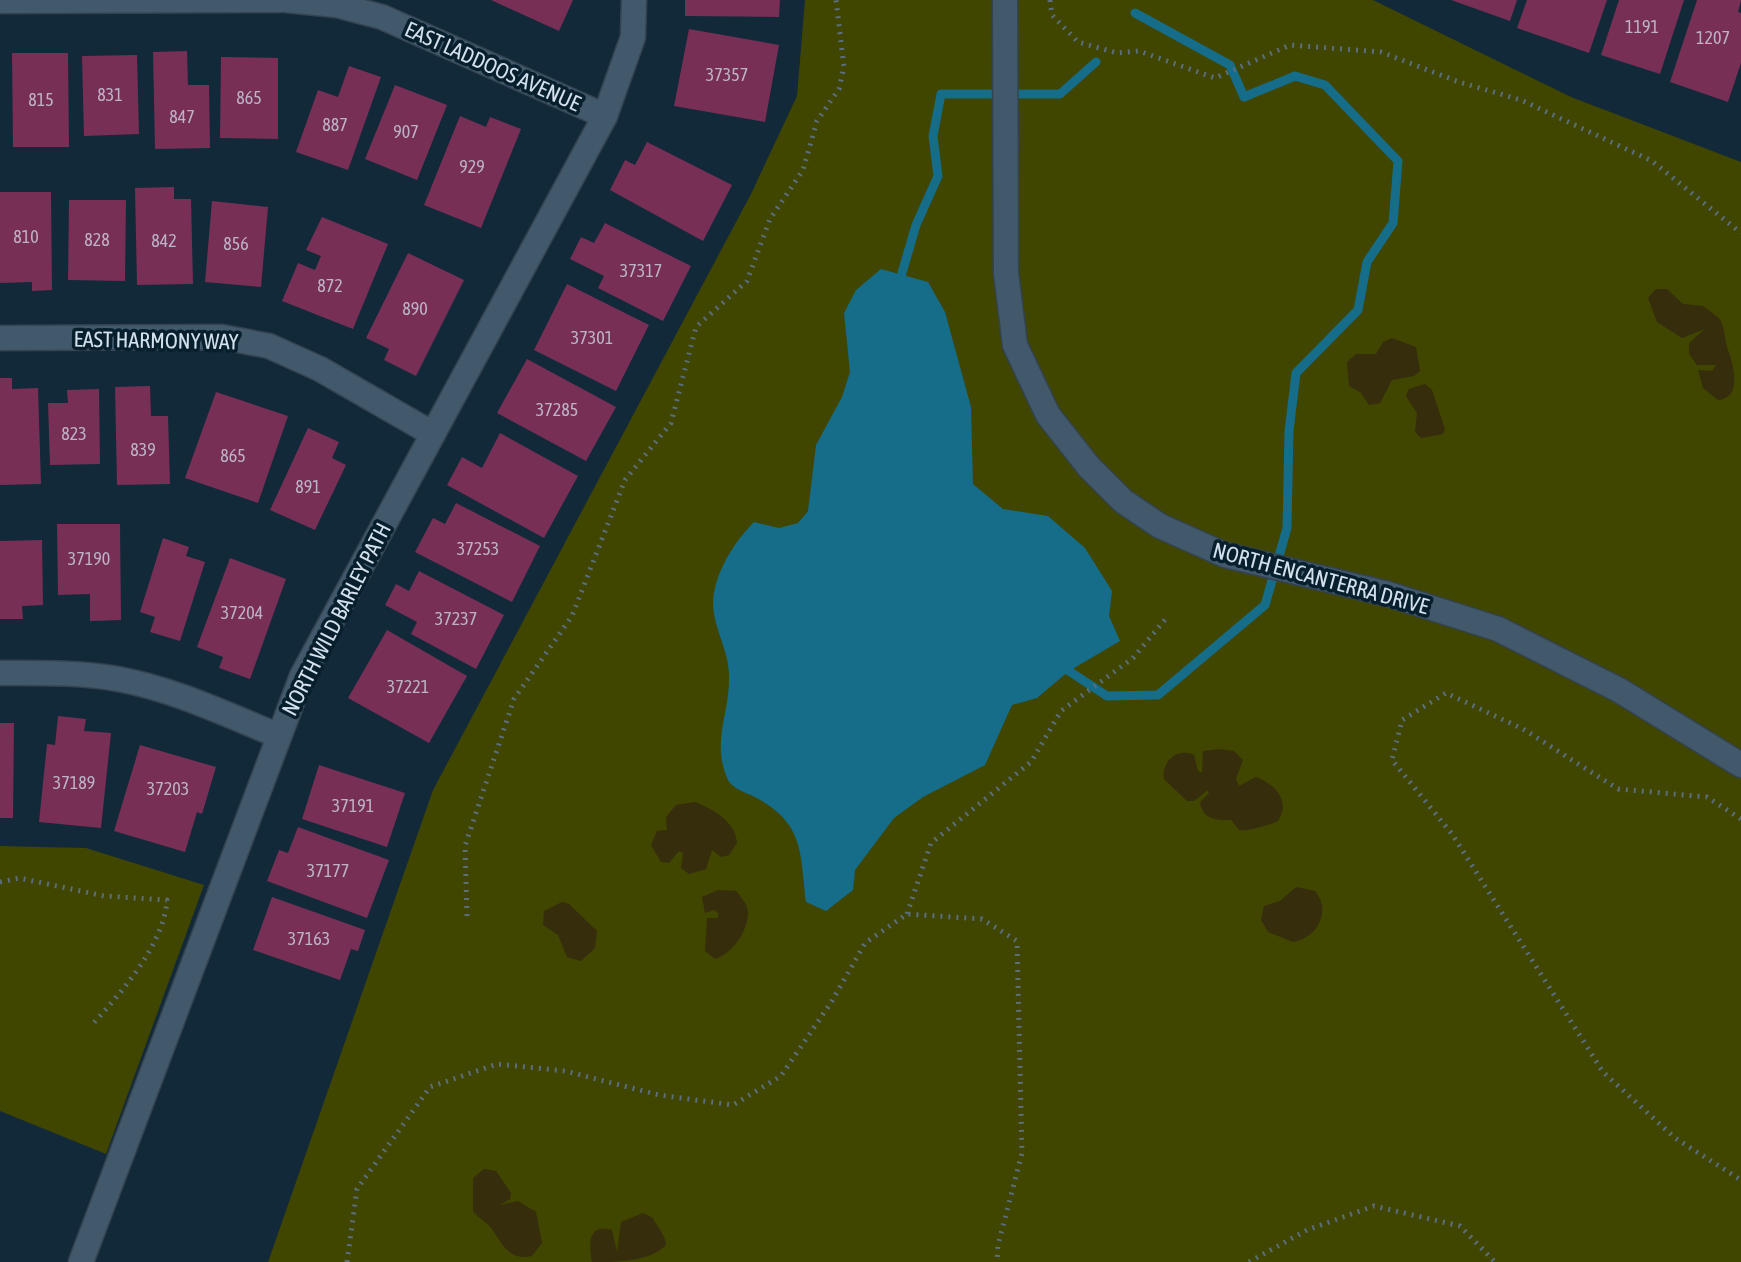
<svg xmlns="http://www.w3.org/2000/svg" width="1741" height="1262" font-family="'Asap Condensed',sans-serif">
  <rect width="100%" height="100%" fill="#122939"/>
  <!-- green -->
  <g fill="#404500">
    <polygon points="805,0 1373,0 1571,97 1741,162 1741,1262 268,1262 433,790 751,194 797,96"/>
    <polygon points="0,846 86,848 204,885 106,1154 0,1111"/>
  </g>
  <!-- sand -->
  <g fill="#362d0d">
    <path d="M1656,289H1667L1683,304L1703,306L1719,318C1726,329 1724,339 1728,350C1735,368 1741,399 1718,400L1703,388L1698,370L1712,371L1716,365H1697L1689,354V343L1705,329L1682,338L1657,322L1648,298Z"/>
    <polygon points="1392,338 1416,347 1420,371 1414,376 1392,380 1380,403 1369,405 1361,393 1349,386 1347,362 1356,354 1376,354 1383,342"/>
    <polygon points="1425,384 1432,390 1445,429 1443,434 1421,438 1415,432 1417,413 1406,396 1409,389"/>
    <path d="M1220,749L1234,751L1243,760L1236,779L1239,786L1256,777C1275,784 1291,801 1278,821C1273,824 1245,832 1239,830L1231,820C1216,820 1203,820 1200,802L1209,793L1208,790L1194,801H1187L1164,779C1161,762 1177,747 1194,755L1198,771L1202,773L1203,751Z"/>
    <path d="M695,802C713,809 736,822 737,843L729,855L721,857L712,850L706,869L689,874L681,868L683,853L679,851L669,863L661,862L651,845L657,831L667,830L666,817L676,805Z"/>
    <path d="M1296,887L1315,891C1332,911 1317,938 1293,942L1268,932L1261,920L1264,906L1280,901Z"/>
    <path d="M718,890L736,891C741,897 748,905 748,913C748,931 732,954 715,959L705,951L707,918H718V913L714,910L705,913L702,897Z"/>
    <polygon points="562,902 569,904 597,931 595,948 581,961 567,957 558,935 543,925 544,911"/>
    <path d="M484,1169L496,1171L511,1193L510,1199L500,1205L518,1201L536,1212L542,1243L532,1256C509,1261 503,1245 492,1229C487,1222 478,1218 473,1211V1178Z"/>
    <path d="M643,1213L653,1218C657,1227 666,1236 666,1245C649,1262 618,1262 592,1262C589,1245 587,1223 612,1230L617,1252L621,1222Z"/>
  </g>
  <!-- water -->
  <path fill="#156d89" d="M881,269L928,282L945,312L971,407L973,484L1003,509L1048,516L1085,548L1112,591L1109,616L1120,641L1069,671L1037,698L1012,705L985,765L923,797L894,818L855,870L853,890L826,911L806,902C800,850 804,823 753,796C744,792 732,788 728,780C711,742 729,717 729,679C730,655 718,637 714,614C708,582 733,543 754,522L779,528L798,523L808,511L816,445L842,397L850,372L844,313L856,290Z"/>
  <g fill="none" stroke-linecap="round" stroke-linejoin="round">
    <!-- stream -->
    <g stroke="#156d89" stroke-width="9">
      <polyline points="902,273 916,225 938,176 933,136 941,94 1060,94 1096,62"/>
      <polyline points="1069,671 1107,696 1158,695 1265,605 1287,528 1289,431 1296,373 1358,310 1367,262 1393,223 1398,161 1325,85 1295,76 1244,97 1230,65 1135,13"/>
    </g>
  </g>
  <!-- building -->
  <g fill="#772f56">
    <polygon points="491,0 573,0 559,31"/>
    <polygon points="685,0 780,0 779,17 685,16"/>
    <polygon points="1451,0 1517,0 1510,21"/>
    <polygon points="1527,0 1607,0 1589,53 1517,28"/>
    <polygon points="1619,0 1684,0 1660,74 1601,55"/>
    <polygon points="1697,0 1741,0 1738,12 1741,13 1741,63 1728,102 1670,82"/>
    <polygon points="689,29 779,45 765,122 674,106"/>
    <polygon points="187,51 188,85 209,85 210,148 155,149 153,52"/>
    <polygon points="12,53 68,53 69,147 13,147"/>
    <polygon points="137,55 139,134 84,136 82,56"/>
    <polygon points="221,57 278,58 278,139 220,138"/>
    <polygon points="349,66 381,77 348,170 296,152 318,90 338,97"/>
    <polygon points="395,85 447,105 417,180 365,159"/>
    <polygon points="460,116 486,127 490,117 521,129 481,228 424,205"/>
    <polygon points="647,142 732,185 703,241 610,190 625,160 635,165"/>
    <polygon points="174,187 174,199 191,199 193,284 137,285 135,188"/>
    <polygon points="0,192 51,192 52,290 32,291 32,282 0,283"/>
    <polygon points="69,200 126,200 125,281 68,280"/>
    <polygon points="212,201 268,207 261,287 205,282"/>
    <polygon points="322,217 388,244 353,329 282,301 298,263 315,270 321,256 306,250"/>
    <polygon points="605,223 691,266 663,321 598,288 604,276 570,259 581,237 594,243"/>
    <polygon points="408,253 464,280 416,376 384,360 389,349 366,338"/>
    <polygon points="567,284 649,325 616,391 534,350"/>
    <polygon points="527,359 616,407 586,461 497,413"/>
    <polygon points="0,378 12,378 12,389 38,388 41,484 0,485"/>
    <polygon points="150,386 151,416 168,416 170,484 117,485 115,387"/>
    <polygon points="99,389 100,464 50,465 48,403 68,403 67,390"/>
    <polygon points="216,392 288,416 258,503 185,478"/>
    <polygon points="308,428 339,442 332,458 346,465 315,530 270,510"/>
    <polygon points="500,433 578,476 544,538 447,485 462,457 482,468"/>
    <polygon points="456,503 540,546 512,602 415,552 433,518 445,524"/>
    <polygon points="57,524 120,524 121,620 90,621 90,594 58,595"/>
    <polygon points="163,538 189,547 186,556 205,562 180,641 150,632 155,617 140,612"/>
    <polygon points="42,540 43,605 22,606 23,619 0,619 0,541"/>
    <polygon points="230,558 286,579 250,679 219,668 223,657 197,647"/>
    <polygon points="419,571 504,615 476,669 411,634 417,622 385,605 396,584 409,591"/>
    <polygon points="387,630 467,676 429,743 348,698"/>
    <polygon points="58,716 86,719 84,731 111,733 101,828 39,822 47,744 55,745"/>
    <polygon points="0,723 14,723 13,818 0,818"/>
    <polygon points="140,745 216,767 202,814 197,812 185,852 114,831"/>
    <polygon points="319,765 405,793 387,847 302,819"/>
    <polygon points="298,827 389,860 367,918 267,881 279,850 288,853"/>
    <polygon points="272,897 365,930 358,951 351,949 340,980 253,950"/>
  </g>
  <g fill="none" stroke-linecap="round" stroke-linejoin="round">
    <defs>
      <g id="minor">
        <polyline points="286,0 336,5 382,17 605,116"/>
        <polyline points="1005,0 1006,273 1015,345 1048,415 1089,467 1123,501 1160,526 1225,555 1388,594 1498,629 1619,690 1741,765"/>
        <polyline points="0,1 280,0"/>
        <polyline points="0,338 222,337 269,346 320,369 433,434"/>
        <path d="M0,673C40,673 79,672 118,679C173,689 225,714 277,735"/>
        <polyline points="81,1262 302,676 605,116 633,37 634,0"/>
      </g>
    </defs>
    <!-- minor casing -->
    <use href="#minor" stroke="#334351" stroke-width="27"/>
    <!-- path -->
    <g stroke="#5a6e7c" stroke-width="5" stroke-dasharray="2 6" stroke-linecap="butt">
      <polyline points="1050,0 1052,15 1078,42 1117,53 1139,51 1215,78 1290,45 1381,52 1459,82 1521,100 1652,161 1741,233"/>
      <polyline points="1741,819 1707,797 1618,789 1523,729 1446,693 1402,720 1392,760 1452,834 1603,1072 1675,1138 1741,1180"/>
      <path d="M0,882L19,878L104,896L167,900C164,945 120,994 91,1026"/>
      <polyline points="907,914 931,843 1031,762 1061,711 1133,658 1168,616"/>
      <polyline points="467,916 465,846 514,699 572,616 625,480 671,423 696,327 747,281 770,219 803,170 817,121 839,89 844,67 836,0"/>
      <polyline points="347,1262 357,1189 430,1087 497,1064 565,1071 659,1095 733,1105 781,1076 832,1001 865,943 907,914 982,919 1017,941 1022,1153 998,1245 997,1262"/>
      <polyline points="1249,1262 1307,1230 1374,1206 1460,1226 1495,1262"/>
    </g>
    <!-- minor -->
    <use href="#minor" stroke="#41596b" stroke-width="24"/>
  </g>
  <g text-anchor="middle" stroke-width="7" stroke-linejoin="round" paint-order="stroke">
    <!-- number labels -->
    <g font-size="18" fill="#bcb4c6">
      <text x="1642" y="33">1191</text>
      <text x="1713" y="44">1207</text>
      <text x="727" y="81">37357</text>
      <text x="110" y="101">831</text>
      <text x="249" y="104">865</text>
      <text x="41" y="106">815</text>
      <text x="182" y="123">847</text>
      <text x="335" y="131">887</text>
      <text x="406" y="138">907</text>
      <text x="472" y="173">929</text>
      <text x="26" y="243">810</text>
      <text x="97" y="246">828</text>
      <text x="164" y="247">842</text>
      <text x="236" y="250">856</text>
      <text x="641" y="277">37317</text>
      <text x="330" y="292">872</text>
      <text x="415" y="315">890</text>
      <text x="592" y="344">37301</text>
      <text x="557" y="416">37285</text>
      <text x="74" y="440">823</text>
      <text x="143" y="456">839</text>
      <text x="233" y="462">865</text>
      <text x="308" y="493">891</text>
      <text x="478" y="555">37253</text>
      <text x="89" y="565">37190</text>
      <text x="242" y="619">37204</text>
      <text x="456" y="625">37237</text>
      <text x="408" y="693">37221</text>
      <text x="74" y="789">37189</text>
      <text x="168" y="795">37203</text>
      <text x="353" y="812">37191</text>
      <text x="328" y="877">37177</text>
      <text x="309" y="945">37163</text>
    </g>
    <!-- street labels -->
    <g font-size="22" fill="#d3e1ec" stroke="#081f2e">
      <text transform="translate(493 66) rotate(24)" y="8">EAST LADDOOS AVENUE</text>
      <text transform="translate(156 340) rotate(1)" y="8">EAST HARMONY WAY</text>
      <text transform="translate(1321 578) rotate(15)" y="8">NORTH ENCANTERRA DRIVE</text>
      <text transform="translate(336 619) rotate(-63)" y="8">NORTH WILD BARLEY PATH</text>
    </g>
  </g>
</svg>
